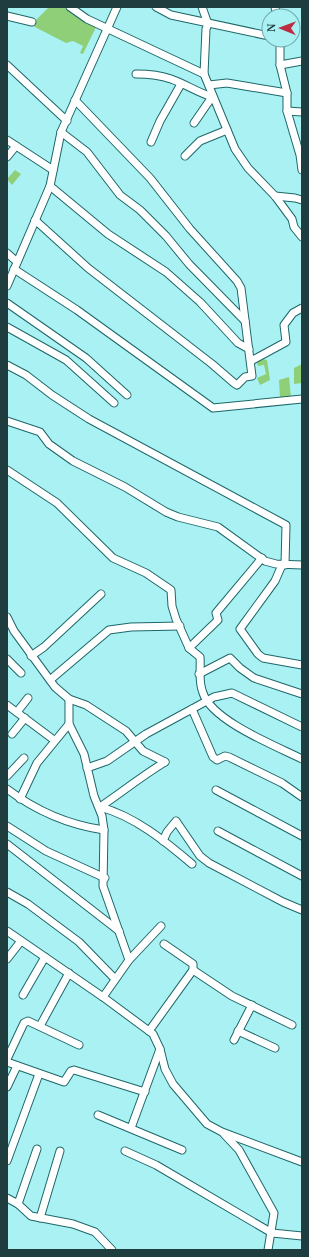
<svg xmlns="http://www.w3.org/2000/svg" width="309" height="1257" font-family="'PT Serif',serif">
  <rect width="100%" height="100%" fill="#aaf1f3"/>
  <!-- green -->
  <g fill="#8ecf78">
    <polygon points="49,7 67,7 97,25 83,54 80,53 83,46 73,41 66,43 33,26 36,20"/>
    <polygon points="15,170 21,174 12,185 7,179"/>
    <polygon points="262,359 267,360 270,380 260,385 257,378 266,374 264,365 258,366 257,362"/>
    <polygon points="302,364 302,383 294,384 294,368"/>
    <polygon points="289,377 291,398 280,398 279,380"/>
  </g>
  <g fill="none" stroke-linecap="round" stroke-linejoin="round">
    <defs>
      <g id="minor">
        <polyline points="70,7 87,19 204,74"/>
        <polyline points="156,7 171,15 269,36"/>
        <polyline points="202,7 208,24 206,29 204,74 235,149 248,168 275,196 292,219 294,227 302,237"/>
        <polyline points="275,7 277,16"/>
        <polyline points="7,16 32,22"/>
        <polyline points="280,40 280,65 287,93 287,111 300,155 302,170"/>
        <polyline points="7,65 67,121"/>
        <polyline points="280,65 302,61"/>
        <path d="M136,74C148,74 160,75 171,79C185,84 197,92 212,97L194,123"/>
        <polyline points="209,85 227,83 287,93"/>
        <polyline points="287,111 302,112"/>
        <polyline points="61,132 87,152 120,195 140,210 166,236 189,264 245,321"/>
        <polyline points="7,140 53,170"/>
        <polyline points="151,142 160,121 181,84"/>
        <polyline points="185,156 200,141 227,130"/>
        <polyline points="7,157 16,146"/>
        <polyline points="50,186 108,234 166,272 200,302 238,343 249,349"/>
        <polyline points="275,196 295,198 302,200"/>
        <polyline points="35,220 88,268 212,364 234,383 237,385 245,377 252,376 241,288 237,281 190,229 150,178 75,100"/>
        <polyline points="7,253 17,262"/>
        <polyline points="14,269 77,310 213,408 302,399"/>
        <polyline points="7,286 50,186 61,132 117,7"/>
        <polyline points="7,303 86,358 127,395"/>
        <polyline points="7,327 66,360 114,403"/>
        <polyline points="251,361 286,342 284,325 293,313 302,308"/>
        <polyline points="7,365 26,375 52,395 89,419 286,525 285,565"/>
        <polyline points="7,421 40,432 49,444 73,461 125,487 166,512 178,517 218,527 265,561 276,564 302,565"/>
        <path d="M7,470L57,503L113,558L146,573L171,590L172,606L176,619L189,648L200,657C201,669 198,681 203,693C212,721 276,746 302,759"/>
        <polyline points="282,565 275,581 240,629 258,654 263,658 302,665"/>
        <polyline points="7,617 14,631 55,687 69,699 86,705 126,731 143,751 165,762"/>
        <polyline points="189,648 218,620 216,613 262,558"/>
        <polyline points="31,656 44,647 101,594"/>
        <polyline points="7,659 21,673"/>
        <polyline points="199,674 230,658 240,668 254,678 302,694"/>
        <polyline points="50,680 109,630 131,627 180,626"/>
        <polyline points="69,699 69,724 84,754 94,796 102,816 104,830 103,886 129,960 103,997"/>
        <polyline points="7,705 54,740"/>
        <polyline points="192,709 213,757 217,760 225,756 229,757 282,783 302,797"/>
        <polyline points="17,712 28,698"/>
        <polyline points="12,734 25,718"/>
        <polyline points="87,768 107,761 146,734 214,697 232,693 302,727"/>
        <polyline points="7,776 24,758"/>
        <path d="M7,789C35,810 69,825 104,830"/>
        <polyline points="216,790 302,836"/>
        <polyline points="20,799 37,763 69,724"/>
        <path d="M100,807C134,816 165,841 192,864"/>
        <path d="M100,807C122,792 142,776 165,762"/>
        <polyline points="7,826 46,851 105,878"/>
        <polyline points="218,831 302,876"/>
        <polyline points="163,841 167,832 176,821 200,856 209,863 283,902 302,910"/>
        <polyline points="7,844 119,931"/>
        <polyline points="7,892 28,904 79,942 115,979"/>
        <polyline points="7,931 103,997 153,1034 160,1049 165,1069 173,1084 207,1124 222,1132 302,1162"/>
        <polyline points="7,959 21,941"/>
        <polyline points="129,960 161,926"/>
        <polyline points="193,970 232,996 292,1025"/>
        <polyline points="23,995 45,957"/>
        <polyline points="40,1026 69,973"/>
        <polyline points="149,1031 193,970 193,964 164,944"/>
        <polyline points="238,1031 275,1048"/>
        <polyline points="234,1040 252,1005"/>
        <polyline points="7,1059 24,1023 28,1021 79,1045"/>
        <polyline points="7,1062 64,1082 71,1071 74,1070 145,1092"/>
        <polyline points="7,1087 17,1066"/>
        <polyline points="98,1115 182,1150"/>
        <polyline points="131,1128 160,1049"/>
        <polyline points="224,1134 239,1150 274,1213 268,1250"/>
        <polyline points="125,1151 156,1165 272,1233 302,1236"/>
        <polyline points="7,1161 39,1074"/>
        <polyline points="7,1198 18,1204 31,1216 73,1224 95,1232 112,1250"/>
        <polyline points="18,1204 37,1149"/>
        <polyline points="40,1218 60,1151"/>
      </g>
    </defs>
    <!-- minor casing -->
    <use href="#minor" stroke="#1d6769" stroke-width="9"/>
    <!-- minor -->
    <use href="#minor" stroke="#fff" stroke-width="7"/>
  </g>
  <!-- border -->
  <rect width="309" height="1257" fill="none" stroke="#1f3d3e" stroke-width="16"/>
  <!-- north arrow -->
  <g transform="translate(281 28) rotate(271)"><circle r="19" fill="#aaf1f3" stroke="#72a9ab"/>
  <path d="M0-3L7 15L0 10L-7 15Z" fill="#bd2d42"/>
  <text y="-6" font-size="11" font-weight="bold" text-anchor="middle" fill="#1f3d3e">N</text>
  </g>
</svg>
